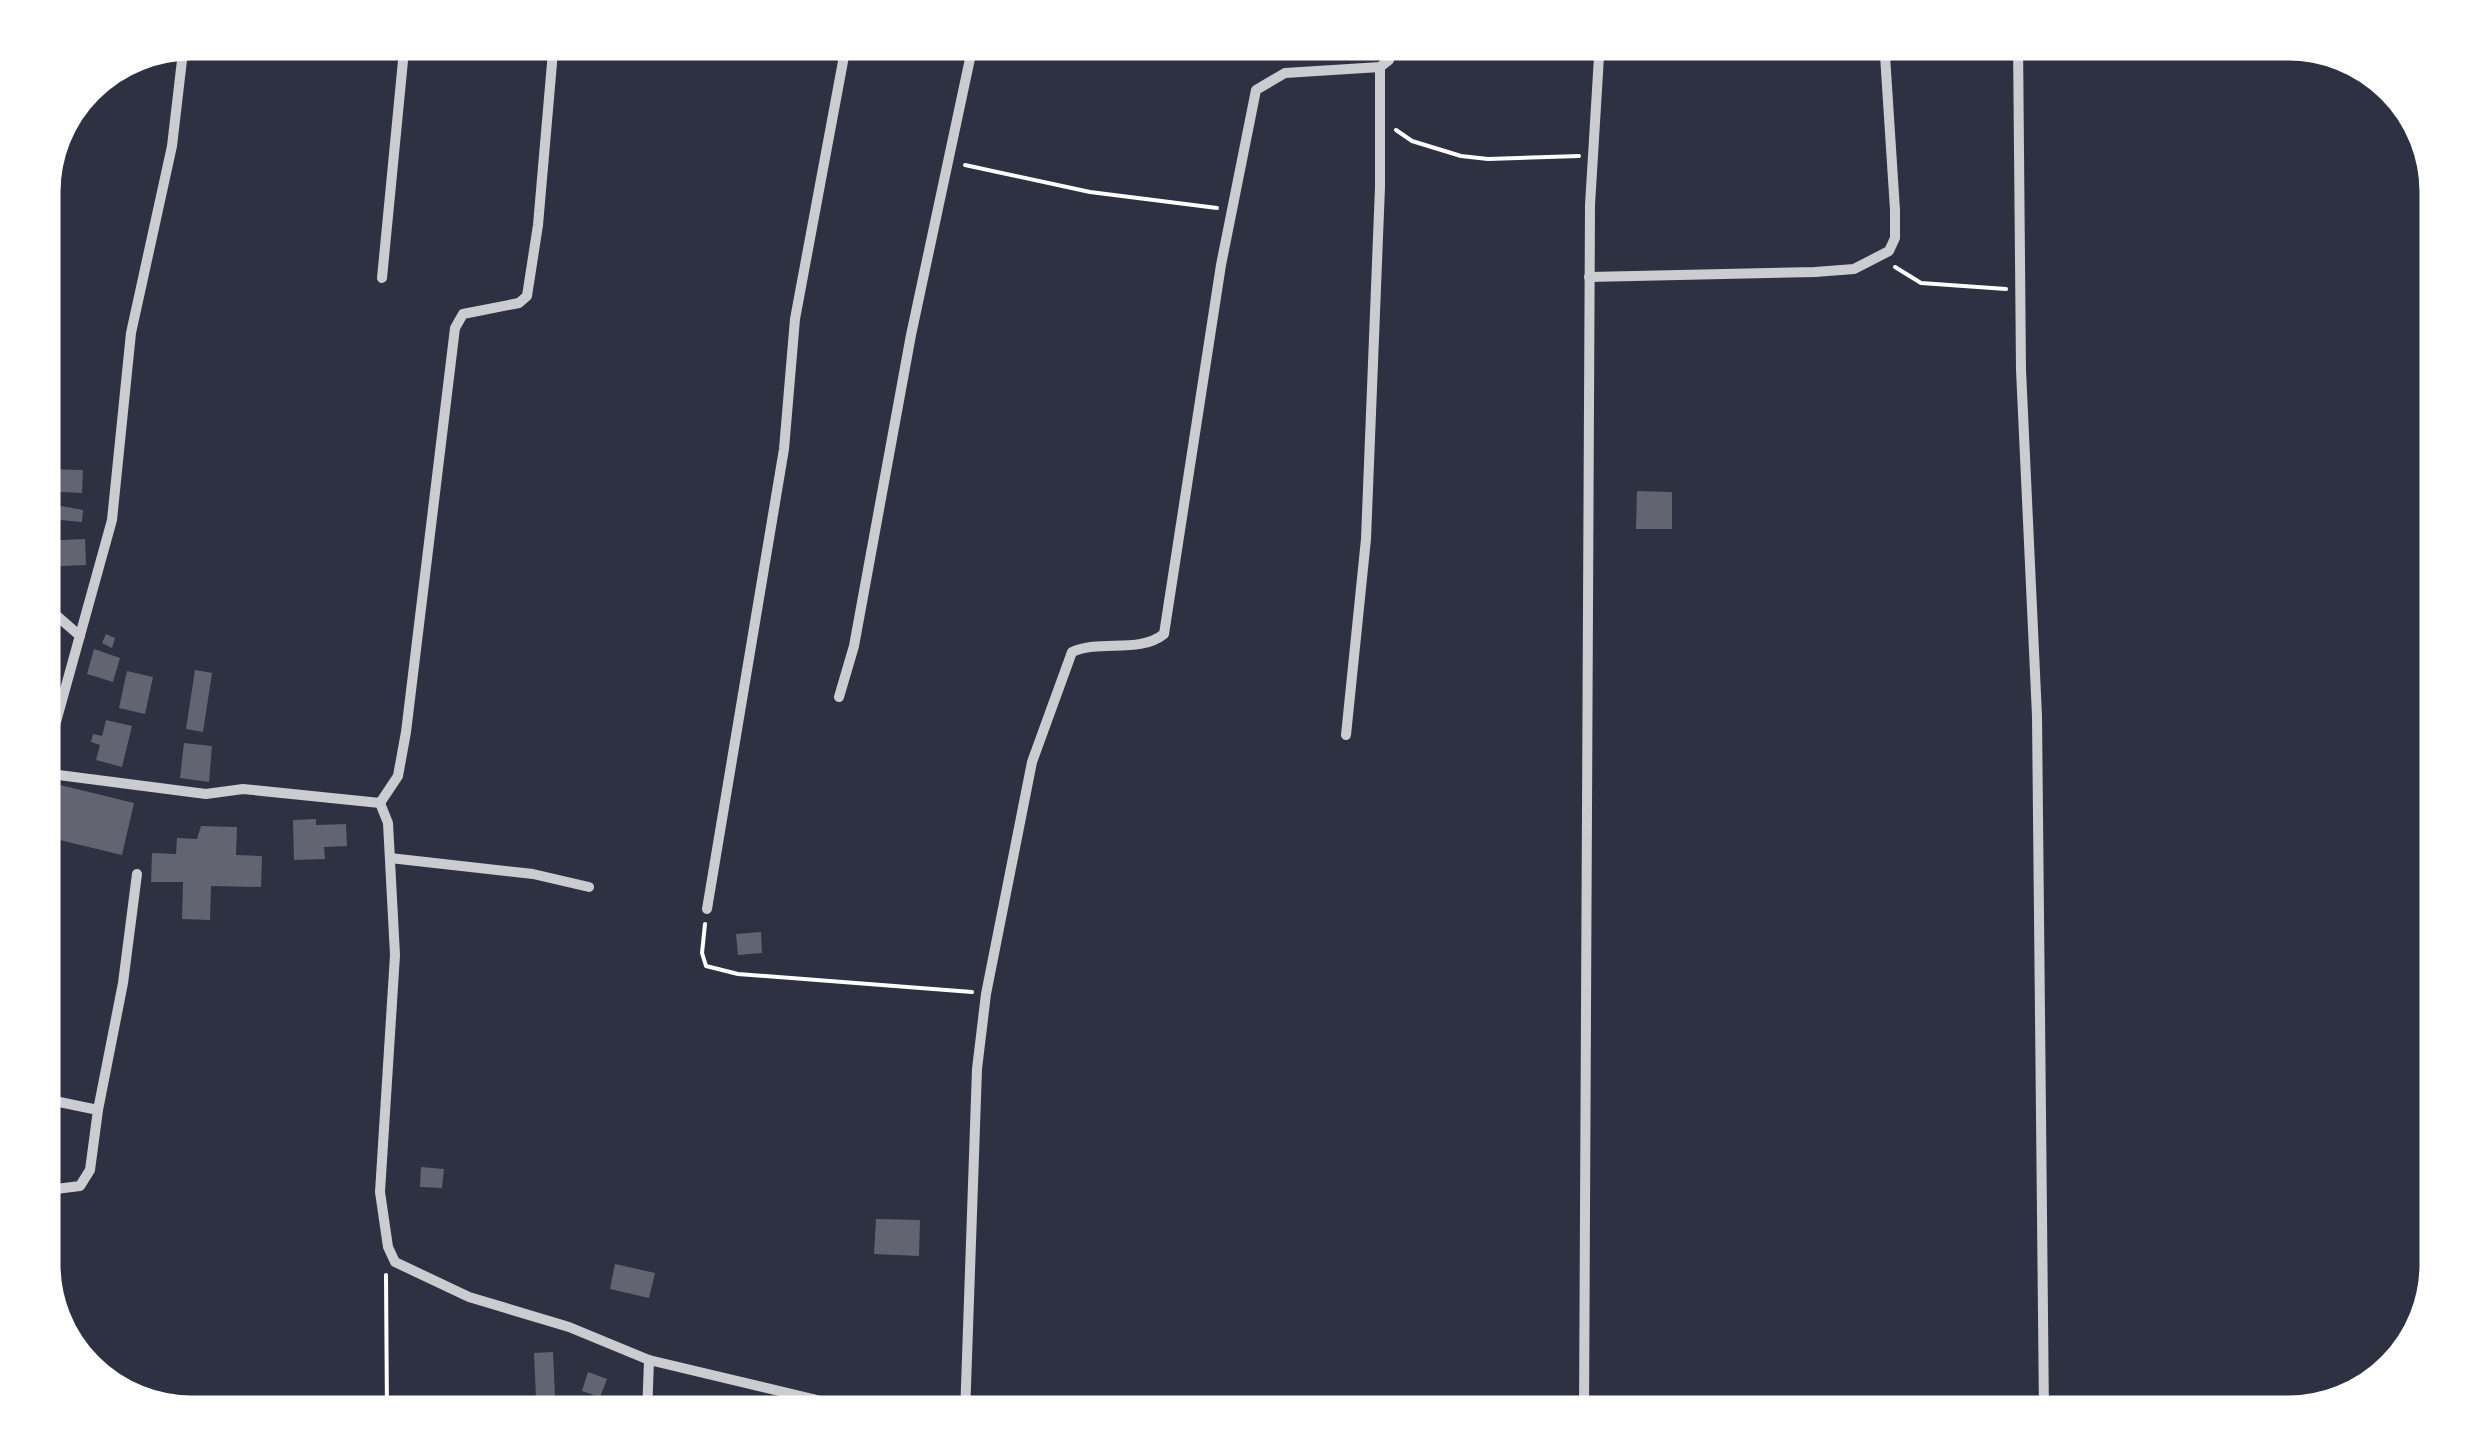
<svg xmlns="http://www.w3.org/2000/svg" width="2480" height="1455" font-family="Ubuntu,sans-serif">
  <rect width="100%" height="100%" fill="#2d3142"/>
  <!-- building -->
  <g fill="#626471">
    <polygon points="41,469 83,470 82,493 40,491"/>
    <polygon points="1637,491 1672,492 1672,529 1636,529"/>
    <polygon points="40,502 83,510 82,522 40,518"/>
    <polygon points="85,539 86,565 40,567 40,541"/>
    <polygon points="106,634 115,638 112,648 102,643"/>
    <polygon points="94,649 120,658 113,682 87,674"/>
    <polygon points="195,670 212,673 203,732 186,729"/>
    <polygon points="127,671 153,677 145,714 119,708"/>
    <polygon points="106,720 132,726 122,767 96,760 100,745 91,742 93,734 102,736"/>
    <polygon points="184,743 212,746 209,782 180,778"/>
    <polygon points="56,784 134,803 122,855 43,836"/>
    <polygon points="316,819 316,825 346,824 347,846 324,847 325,859 294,860 293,820"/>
    <polygon points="201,826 237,827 236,855 262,856 261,887 211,886 210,920 182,919 183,882 151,882 152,853 176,854 177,838 197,839"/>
    <polygon points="761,932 762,953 738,955 736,934"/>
    <polygon points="421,1167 444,1169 442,1188 420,1187"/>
    <polygon points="876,1219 920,1220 919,1256 874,1254"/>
    <polygon points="615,1264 655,1273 649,1298 610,1289"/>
    <polygon points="553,1352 555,1397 536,1398 534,1353"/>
    <polygon points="588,1372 607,1379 600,1397 612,1399 608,1415 592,1415 596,1396 582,1391"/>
  </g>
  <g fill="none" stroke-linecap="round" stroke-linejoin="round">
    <!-- path -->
    <g stroke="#fff" stroke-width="4">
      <polyline points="1396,130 1412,141 1461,156 1488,159 1579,156"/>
      <polyline points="965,165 1090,192 1217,208"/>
      <polyline points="1895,267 1921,283 2006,289"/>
      <polyline points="705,924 702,953 706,966 738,974 972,992"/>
      <polyline points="386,1275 387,1415"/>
    </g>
    <!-- minor -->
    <g stroke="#caccd0" stroke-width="10">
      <polyline points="2018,40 2021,370 2037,716 2044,1415"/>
      <polyline points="1589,277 1815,272 1854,269 1889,251 1895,238 1895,210 1884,40"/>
      <polyline points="382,278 405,40"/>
      <polyline points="40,601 80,636"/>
      <polyline points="839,697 854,646 911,335 974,40"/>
      <polyline points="1346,735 1366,539 1380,187 1380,67"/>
      <polyline points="43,773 206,794 243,789 380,803 388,823 395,955 380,1192 388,1247 395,1262 469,1297 569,1327 649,1360 880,1415"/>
      <polyline points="41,776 112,520 131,333 172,146 184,43"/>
      <polyline points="380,803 398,776 406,732 455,328 463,314 519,303 527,296 538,225 554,40"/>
      <polyline points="390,858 533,874 589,887"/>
      <polyline points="707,909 784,449 795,319 847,40"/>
      <polyline points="40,1098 98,1110 123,983 137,874"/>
      <polyline points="40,1191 80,1186 90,1170 98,1110"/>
      <polyline points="647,1415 649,1360"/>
      <path d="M965,1415L977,1069L986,994L1032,762L1072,652C1101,639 1139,654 1164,634L1221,265L1256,90L1285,73L1380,67L1389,60L1393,40"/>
      <polyline points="1584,1415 1590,205 1600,40"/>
    </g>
  </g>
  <!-- crop -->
  <path d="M0 0H2480V1455H0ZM192 58H2288A134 134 0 0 1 2422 192V1264A134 134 0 0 1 2288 1398H192A134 134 0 0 1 58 1264V192A134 134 0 0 1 192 58Z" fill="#fff" fill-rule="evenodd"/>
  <path fill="none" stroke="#fff" stroke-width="5" d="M192 58H2288A134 134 0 0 1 2422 192V1264A134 134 0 0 1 2288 1398H192A134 134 0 0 1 58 1264V192A134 134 0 0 1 192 58Z"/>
</svg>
